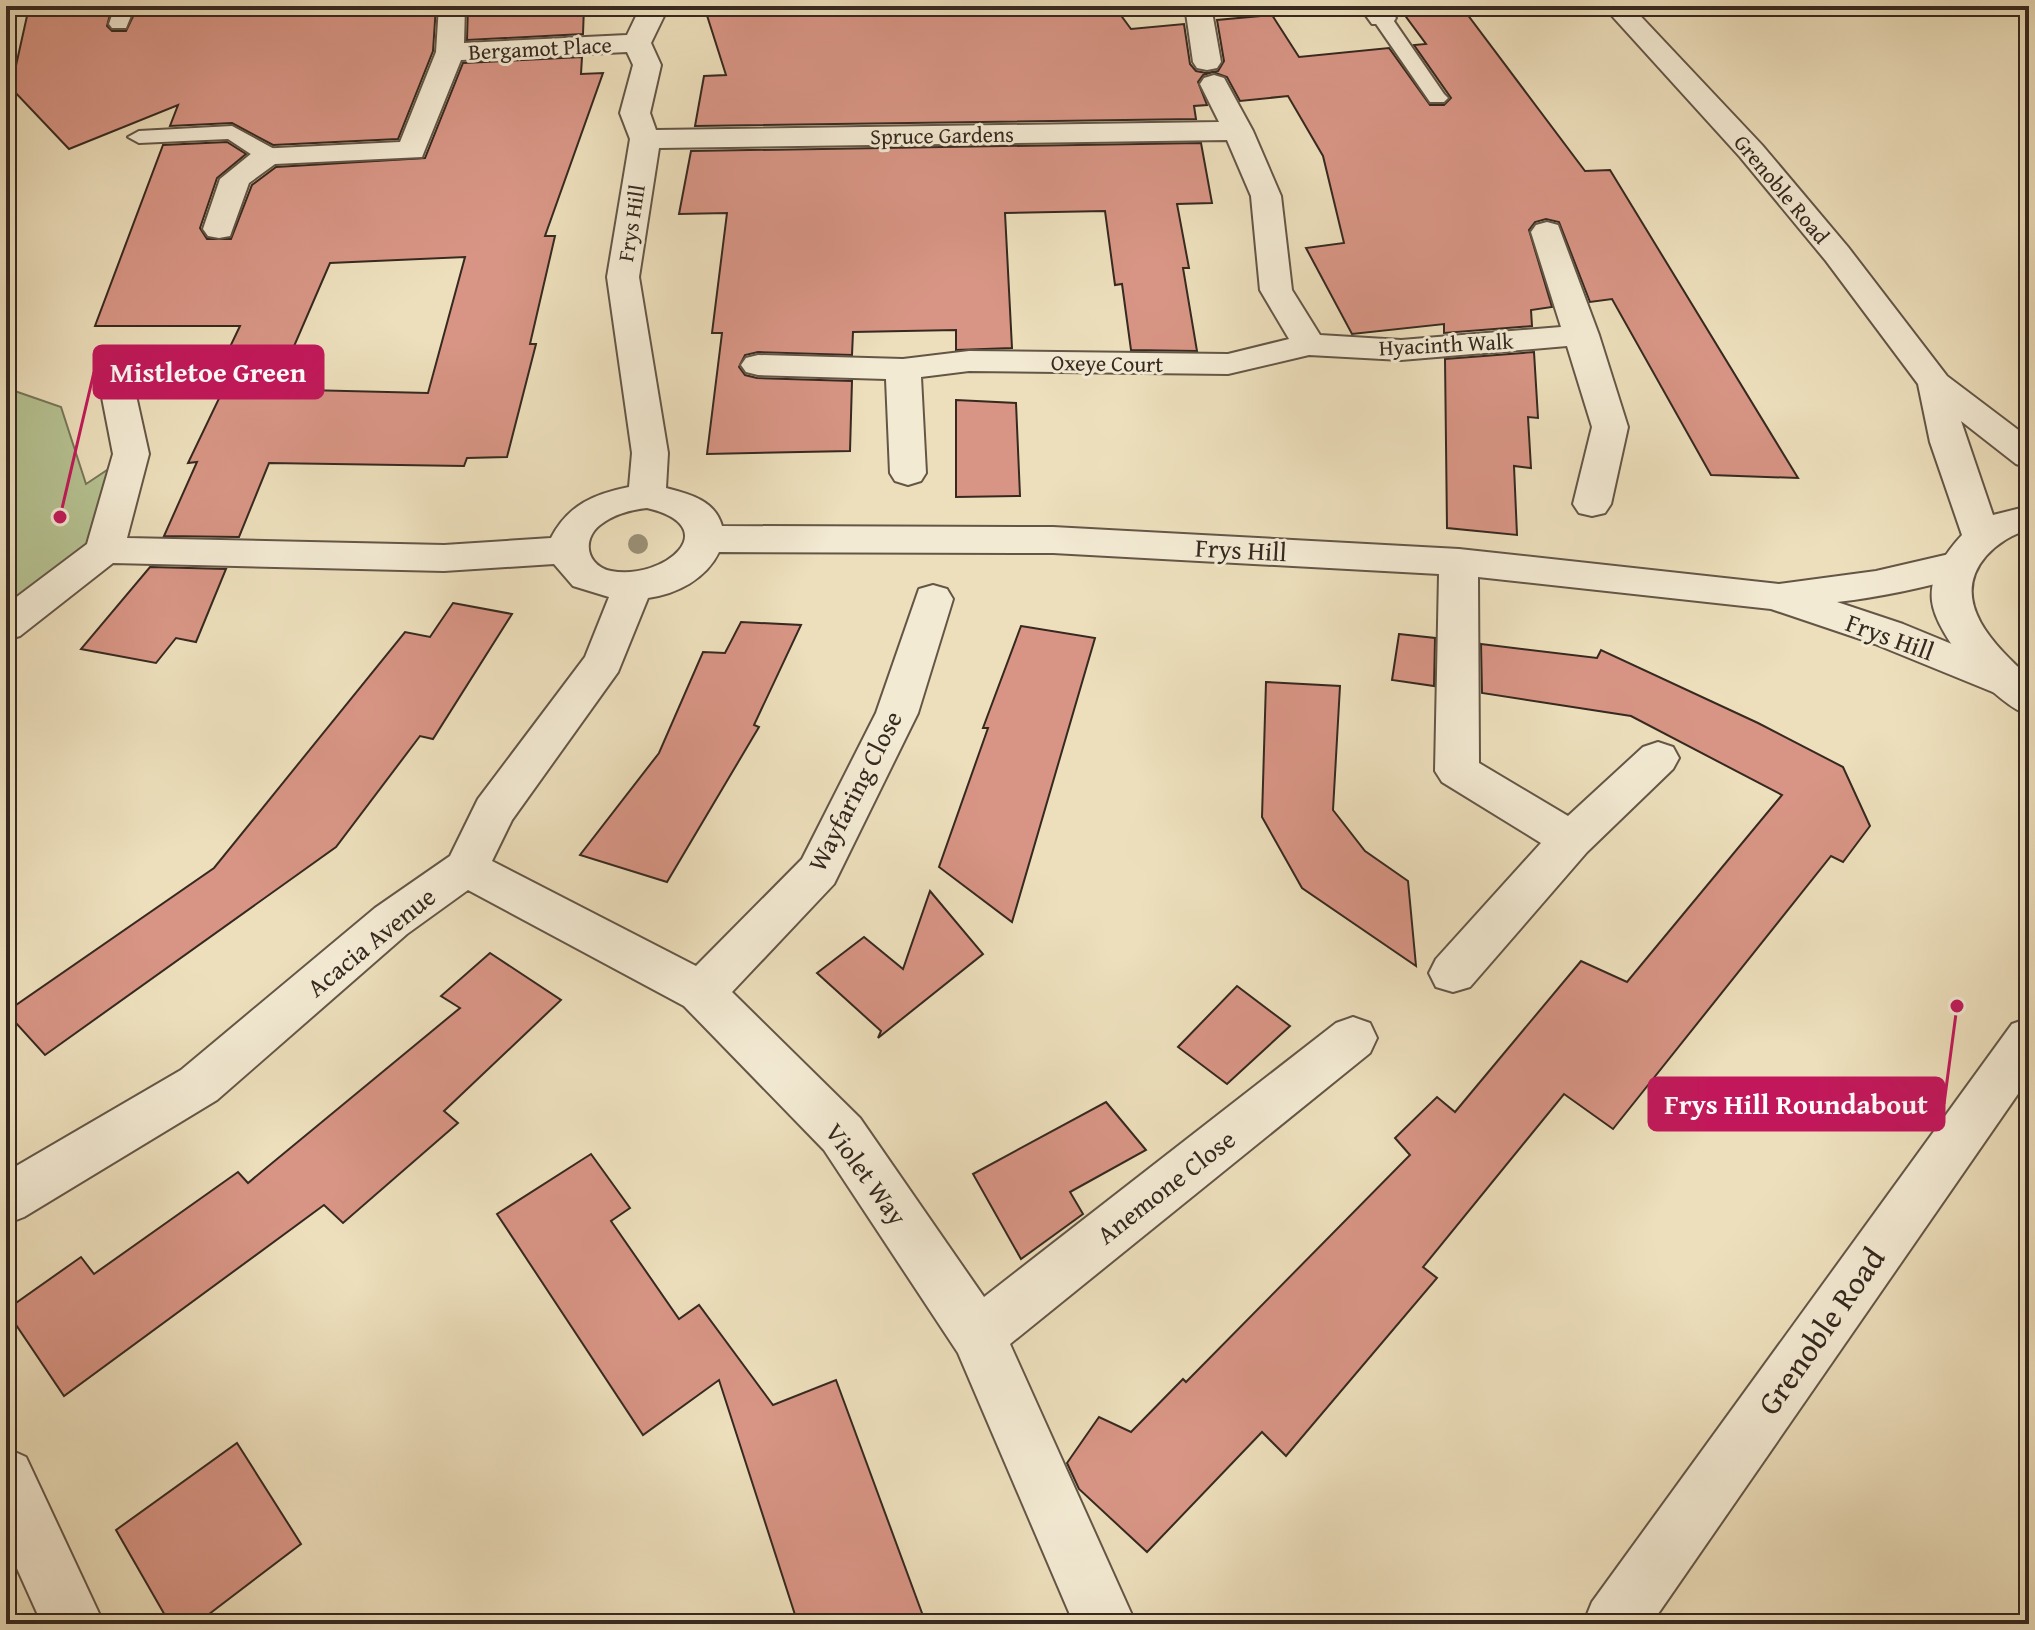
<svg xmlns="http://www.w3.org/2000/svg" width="2035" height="1630" font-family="'Gentium Book Plus',serif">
  <rect width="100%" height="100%" fill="#eddfbc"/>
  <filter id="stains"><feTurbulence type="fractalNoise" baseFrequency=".0025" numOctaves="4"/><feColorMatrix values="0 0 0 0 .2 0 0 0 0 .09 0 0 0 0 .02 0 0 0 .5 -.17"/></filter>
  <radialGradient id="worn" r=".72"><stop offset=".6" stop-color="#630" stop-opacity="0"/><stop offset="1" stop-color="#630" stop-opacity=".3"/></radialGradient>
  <!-- green -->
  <polygon fill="#b6c292" stroke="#767659" stroke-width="2" points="6,388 61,407 86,484 131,454 104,550 6,626"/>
  <!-- building -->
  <g fill="#d89585" stroke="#362920" stroke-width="2">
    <polygon points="138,6 436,6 433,51 398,139 273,145 232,123 170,126 178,105 69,149 11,88 27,16 112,7 107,26 112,31 126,31"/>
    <polygon points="468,6 584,6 583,34 467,40"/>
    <polygon points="704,6 1114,6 1131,29 1184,24 1190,64 1196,71 1206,73 1218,71 1224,61 1217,20 1272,15 1299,57 1389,48 1430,105 1444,105 1451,98 1414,45 1426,44 1398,6 1461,6 1585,171 1610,170 1798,478 1711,475 1612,299 1590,302 1559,222 1546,219 1535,222 1529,230 1552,307 1531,310 1532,326 1444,333 1444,324 1352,334 1306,248 1344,243 1323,156 1288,96 1240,101 1227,77 1213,72 1203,75 1198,82 1207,105 1194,106 1196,119 695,126 704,76 726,75"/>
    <polygon points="582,57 581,74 603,73 545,236 555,236 530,344 536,344 507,457 467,458 464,466 269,463 239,537 164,536 197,462 188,463 224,388 428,393 465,257 330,263 282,374 217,374 240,326 95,326 163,145 227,142 246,154 217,178 200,228 207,239 231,239 252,185 276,167 425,158 463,63"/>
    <polygon points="1201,143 1212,203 1177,204 1189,268 1183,268 1197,351 1131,350 1122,284 1115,285 1105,211 1005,213 1012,348 956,350 956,330 853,332 852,355 758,352 745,355 739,367 745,375 757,378 852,381 850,451 707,454 722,333 712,333 727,213 679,214 691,151"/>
    <polygon points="1534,352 1538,418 1528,417 1531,468 1514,466 1517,535 1447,528 1445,359"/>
    <polygon points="956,400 1016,403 1020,496 956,497"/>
    <polygon points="150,567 226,569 196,642 176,638 156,663 81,649"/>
    <polygon points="453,603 512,614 433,739 420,736 336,847 45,1055 6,1012 214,868 405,632 430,637"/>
    <polygon points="741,622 801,625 754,725 759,727 667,882 580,855 659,753 703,652 725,653"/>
    <polygon points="1021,626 1095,638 1012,922 939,867 988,728 983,728"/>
    <polygon points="1399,634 1435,638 1434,686 1392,680"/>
    <polygon points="1481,644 1597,658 1601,650 1758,723 1843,767 1870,826 1843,862 1831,856 1613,1129 1564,1094 1423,1267 1437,1278 1286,1456 1262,1432 1147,1552 1079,1489 1067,1463 1099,1417 1131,1432 1183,1379 1186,1382 1410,1155 1395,1138 1437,1097 1455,1112 1581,961 1627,982 1782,795 1631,716 1482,693"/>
    <polygon points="1266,682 1340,686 1333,810 1365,851 1408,881 1416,966 1302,888 1262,817"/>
    <polygon points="930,891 983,954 878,1038 881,1031 817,973 864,937 903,969"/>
    <polygon points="490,953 561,1000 444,1111 458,1123 343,1223 324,1205 64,1396 6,1310 81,1257 94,1274 238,1172 248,1183 460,1008 441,996"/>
    <polygon points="1237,986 1290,1026 1227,1084 1178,1047"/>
    <polygon points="1106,1102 1146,1150 1070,1192 1083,1214 1021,1259 973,1174"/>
    <polygon points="591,1154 630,1208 611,1221 679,1319 699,1305 773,1405 836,1380 926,1624 798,1624 719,1380 643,1435 497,1214"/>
    <polygon points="237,1443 301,1544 196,1624 170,1624 116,1530"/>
  </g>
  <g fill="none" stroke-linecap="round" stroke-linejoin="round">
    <defs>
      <g id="service">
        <polygon points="115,6 135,6 126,28 112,28 109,24"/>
        <polygon points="1382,12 1389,14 1444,94 1448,98 1444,102 1430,102 1372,18"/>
        <polygon points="232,126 276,150 279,155 276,160 260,160 228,139 139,143 128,137 139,131"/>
      </g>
      <g id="minor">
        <path d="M439,6H465L464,43L627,35L638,12L636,6H662L666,12L651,43L661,65L650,113L656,130L1219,122L1200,84L1204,78L1214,75L1224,78L1253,131L1281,196L1292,290L1320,335L1401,340L1561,327L1531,232L1536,225L1547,222L1558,225L1599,335L1628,427L1611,504L1605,513L1592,516L1579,513L1573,504L1592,427L1567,346L1401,360L1309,355L1228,374L969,371L921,377L926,473L921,481L908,485L895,481L890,473L886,379L758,375L746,372L741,365L746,358L758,355L903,359L969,351L1228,354L1289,339L1260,290L1251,196L1227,140L659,148L639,277L668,453L666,488C689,494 715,500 722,526L1053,527L1459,549L1779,584L1876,571L1958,552L1972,556L1977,565L1972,574C1927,587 1882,597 1837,602L1903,624L2020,672L2026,682L2020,692L2005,697L1875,644L1771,609L1478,577L1479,763L1568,816L1643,747L1658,742L1673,747L1679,758L1673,769L1587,852L1470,987L1453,992L1436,987L1429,973L1436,959L1541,843L1442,782L1435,771L1439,574L1053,553L719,552C706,579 677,594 648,598L618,672L512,820L492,861L696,966L802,859L876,713L919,589L933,585L947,589L953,599L918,713L834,884L732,992L860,1118L984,1297L1336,1023L1353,1017L1370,1023L1377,1038L1370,1053L1010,1344L1136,1624H1074L958,1353L824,1150L684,1006L468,890L407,934L217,1100L24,1217L6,1224V1172L181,1070L375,908L450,856L478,799L585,657L609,597L573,586L554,564L444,571L113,563L20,636L6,640V605L87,544L113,454L99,382L104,375L116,371L128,375L133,382L149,454L127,538L444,545L551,538C568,505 594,494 629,487L632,453L607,277L630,139L620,113L633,65L627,52L461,60L422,157L275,164L249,183L230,236L219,238L208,236L203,229L220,179L257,149L400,142L436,52ZM647,508C727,527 664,581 611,571C587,566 581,540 600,525C614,514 630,510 647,508Z"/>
        <polygon points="1185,6 1211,6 1221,62 1217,68 1207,70 1197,68 1193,62"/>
        <polygon points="1359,6 1386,6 1396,18 1392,24 1372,24"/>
        <polygon points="6,1448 26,1457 104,1624 42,1624 6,1544"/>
      </g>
      <g id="tertiary">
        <path d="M1603,6H1631L1762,145L1848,247L1947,376L2029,438V468L2016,464L1961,421L1993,515L2029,506V530C2013,533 1997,544 1986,556C1947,601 1996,647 2029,677V715C1996,705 1936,637 1932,601C1929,577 1946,552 1962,535L1930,442L1918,384L1826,261L1740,157Z"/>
        <polygon points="2029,1018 2029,1078 1651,1624 1583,1624 1592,1602 2012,1024"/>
      </g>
    </defs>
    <!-- service casing -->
    <use href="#service" stroke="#645647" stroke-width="4"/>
    <!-- minor casing -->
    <use href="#minor" stroke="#645647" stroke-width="4"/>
    <!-- tertiary casing -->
    <use href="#tertiary" stroke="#645647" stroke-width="4"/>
    <!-- service -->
    <use href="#service" fill="#f3ead3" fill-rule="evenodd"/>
    <!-- minor -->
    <use href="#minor" fill="#f3ead3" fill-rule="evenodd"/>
    <!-- tertiary -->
    <use href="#tertiary" fill="#f3ead3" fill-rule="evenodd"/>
  </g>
  <!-- trees -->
  <circle fill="#9a9076" cx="638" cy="544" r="10"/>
  <g text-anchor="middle" stroke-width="6" stroke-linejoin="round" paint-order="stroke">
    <!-- far-street labels -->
    <g font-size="22" fill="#362920" stroke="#f3ead3">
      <text transform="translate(540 48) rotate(-3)" y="8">Bergamot Place</text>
      <text transform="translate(942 135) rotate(-1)" y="8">Spruce Gardens</text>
      <text transform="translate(1782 189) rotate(50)" y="8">Grenoble Road</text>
      <text transform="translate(631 223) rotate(-81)" y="8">Frys Hill</text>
      <text transform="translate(1446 344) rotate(-3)" y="8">Hyacinth Walk</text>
      <text transform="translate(1107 363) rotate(1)" y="8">Oxeye Court</text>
    </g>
    <!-- street labels -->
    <g font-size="26" fill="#362920" stroke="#f3ead3">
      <text transform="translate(1241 550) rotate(3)" y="9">Frys Hill</text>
      <text transform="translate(1890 637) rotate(20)" y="9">Frys Hill</text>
      <text transform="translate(855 791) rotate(-63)" y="9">Wayfaring Close</text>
      <text transform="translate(371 942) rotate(-39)" y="9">Acacia Avenue</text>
      <text transform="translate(866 1174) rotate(54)" y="9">Violet Way</text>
      <text transform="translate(1166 1187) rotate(-38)" y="9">Anemone Close</text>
    </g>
    <!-- near-street labels -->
    <g font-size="32" fill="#362920" stroke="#f3ead3">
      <text transform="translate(1821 1331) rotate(-55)" y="11">Grenoble Road</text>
    </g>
  </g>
  <!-- callouts -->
  <path fill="none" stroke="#c2185b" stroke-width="3" d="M60 517L94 372M1957 1006L1944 1104"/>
  <g fill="#c2185b" stroke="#f3ead3" stroke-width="3">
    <circle cx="60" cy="517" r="8"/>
    <circle cx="1957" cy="1006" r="8"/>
  </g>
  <g fill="#c2185b" stroke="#c2185b" stroke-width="3">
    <rect x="94" y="346" width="229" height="52" rx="8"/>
    <rect x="1649" y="1078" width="295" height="52" rx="8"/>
  </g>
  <g font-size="28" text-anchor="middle" font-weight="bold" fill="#fff">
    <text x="208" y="382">Mistletoe Green</text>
    <text x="1796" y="1114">Frys Hill Roundabout</text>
  </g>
  <!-- margin -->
  <rect width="2035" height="1630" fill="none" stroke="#eddfbc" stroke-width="32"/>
  <rect x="8" y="8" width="2019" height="1614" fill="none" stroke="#362920" stroke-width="4"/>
  <rect x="16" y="16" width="2003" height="1598" fill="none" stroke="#362920" stroke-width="2"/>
  <rect width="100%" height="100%" filter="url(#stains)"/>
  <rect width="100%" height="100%" fill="url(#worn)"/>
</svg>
